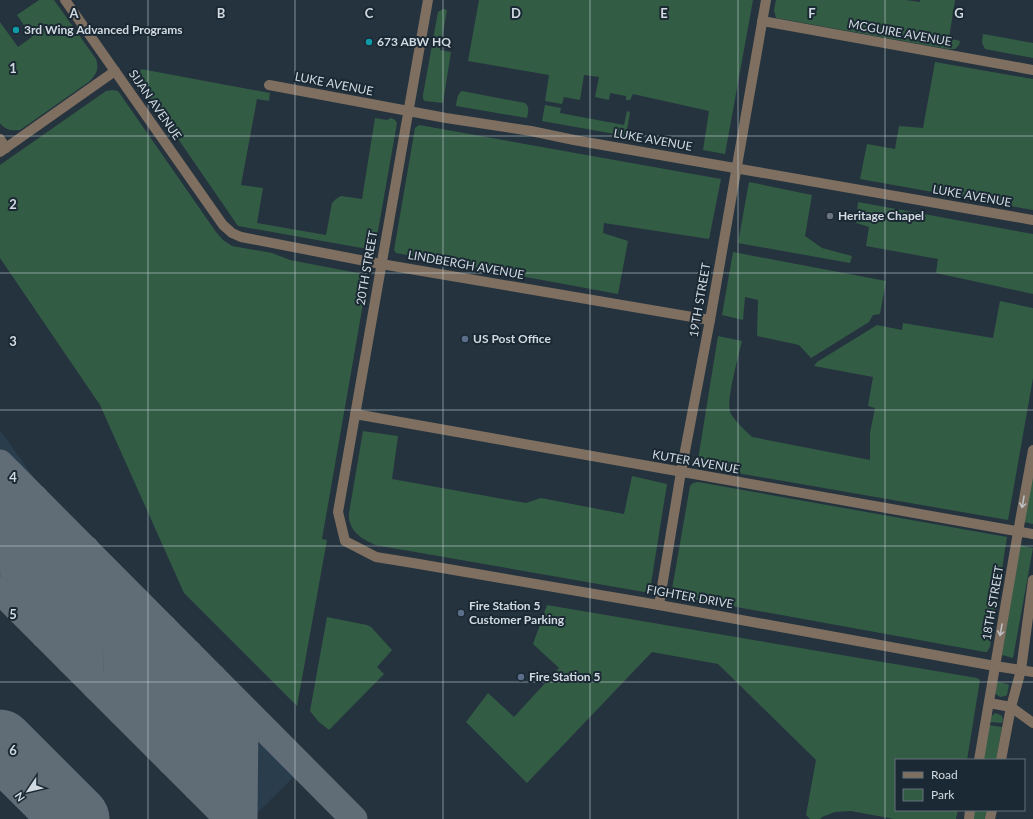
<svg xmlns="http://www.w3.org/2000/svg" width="1033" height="819" font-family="Lato,sans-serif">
  <rect width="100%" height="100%" fill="#25333e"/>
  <!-- built -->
  <polygon fill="#2a3d4d" points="0,430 47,496 312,759 252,818 0,566"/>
  <!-- green -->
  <g fill="#335c45">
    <path d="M39,0H54L96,59C99,69 97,73 90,81L20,130C12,131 5,130 0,123V22L18,47L32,37L17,15Z"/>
    <polygon points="479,0 753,0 725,154 703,150 709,111 633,94 630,100 626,100 626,96 610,93 609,100 595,97 599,77 584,75 580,100 564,97 562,104 545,101 549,75 468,61"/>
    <polygon points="776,0 906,0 920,2 920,0 955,0 949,38 960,41 959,45 955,49 948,49 776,18 774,10"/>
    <polygon points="443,9 447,10 440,50 451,52 443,103 425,101 423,99 423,95 438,12"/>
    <polygon points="983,34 1033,43 1033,58 985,49 982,43"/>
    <polygon points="935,62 1033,79 1033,210 860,179 867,144 895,149 899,126 923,128"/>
    <polygon points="141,69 270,93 269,101 257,99 241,185 263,188 257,223 326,235 332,203 336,199 341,196 362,199 375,118 387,120 391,118 395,120 397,123 376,242 373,247 373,250 238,226 139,82"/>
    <polygon points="113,90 118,91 216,232 223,240 232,246 272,253 290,260 368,275 322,539 327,540 297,706 184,593 100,405 0,258 0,165 106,91"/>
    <path d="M462,91L525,103C530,107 528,112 527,118L456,106C457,100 457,94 462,91Z"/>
    <polygon points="545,105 561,108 560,113 624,125 627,111 630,112 626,136 542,121"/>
    <polygon points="419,125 721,179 709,239 604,223 603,233 628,241 618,294 396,253 394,250 415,128"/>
    <polygon points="749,182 812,195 805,236 822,248 852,256 850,263 738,243"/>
    <polygon points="858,202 1033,234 1033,294 936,273 938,259 866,246 869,227 856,223"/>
    <polygon points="733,252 886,281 880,314 873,315 869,322 811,358 799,345 757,336 758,300 745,297 743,320 722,315"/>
    <path d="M1000,301L1033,308V378L1008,520L697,466L718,336L742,341C739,354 726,401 730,411C732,419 746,431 752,437L870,460V433L875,408L868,406L873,377L814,366L817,362L877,325L902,330L903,323L993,338Z"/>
    <path d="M363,431L398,436L392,479L526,503L541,498L624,514L632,476L667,484L650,590L644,592L375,545C365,540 354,535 350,523C349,521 349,516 349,513Z"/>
    <polygon points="1033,470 1033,524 1024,522"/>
    <polygon points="698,482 1007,537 990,647 987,652 985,652 671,595 690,486 693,483"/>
    <polygon points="1020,545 1033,548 1013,658 1002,655"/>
    <polygon points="547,605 977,678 980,680 967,760 896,760 896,810 958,810 956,819 894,819 851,811 835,812 822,817 820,819 810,819 806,815 816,760 718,664 652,652 527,783 466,722 488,693 514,717 559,668 533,644"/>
    <polygon points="327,617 367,625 371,627 392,650 377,667 384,674 329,730 319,722 310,711"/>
    <polygon points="998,682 1007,684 1009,685 1007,695 1005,696 1000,697 994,693 996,683"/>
    <polygon points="995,713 998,714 1002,716 1003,720 1002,723 989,722 991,717"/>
    <polygon points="988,725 1002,727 996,760 982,760"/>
    <polygon points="973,810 987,810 985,819 972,819"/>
  </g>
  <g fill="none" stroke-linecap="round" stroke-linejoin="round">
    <!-- taxiway -->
    <g stroke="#606c76" stroke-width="27">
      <polyline points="0,463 354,819"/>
      <polyline points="11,474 12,478 14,598 18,609"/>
      <polyline points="35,498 38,506 38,513 39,622 40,628 44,635"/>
      <polyline points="60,524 64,535 65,650 67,655 70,661"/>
      <polyline points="86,549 90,560 90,673 92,680 96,687"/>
      <polyline points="110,574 115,583 116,588 117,698 118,705 121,712"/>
      <polyline points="0,591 228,819"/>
      <polyline points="136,600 142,613 142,726 147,737"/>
      <polyline points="164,628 167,638 168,746 168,753 171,762"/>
      <polyline points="189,653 193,660 193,778 197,788"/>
      <polyline points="213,677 218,686 219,692 219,799 220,808 222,813"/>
      <polyline points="239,704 243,709 245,715 244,819"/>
    </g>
    <!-- runway -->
    <polyline stroke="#606c76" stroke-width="67" points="0,743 76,819"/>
    <!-- minor -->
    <g stroke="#7e6f60" stroke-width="10">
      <polyline points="65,0 223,225 232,233 241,237 381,264 710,320"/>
      <polyline points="428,0 338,512 345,541 376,557 413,563 659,605 995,666 1033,672"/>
      <polyline points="762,21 1033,70"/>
      <polyline points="269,85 446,118 531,131 574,140 1033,220"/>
      <polyline points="0,139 6,148"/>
      <polyline points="0,152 115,71"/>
      <polyline points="355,414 1033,534"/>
      <polyline points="659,605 681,472 710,320 766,0"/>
      <polyline points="989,703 1011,707 1033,723"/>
      <polyline points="979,760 1018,532 1033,450"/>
      <polyline points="1001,760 1011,707 1021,670 1033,580"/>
      <polyline points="969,819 970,810"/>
      <polyline points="990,819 992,810"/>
    </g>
  </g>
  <!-- one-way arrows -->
  <defs><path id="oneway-shaft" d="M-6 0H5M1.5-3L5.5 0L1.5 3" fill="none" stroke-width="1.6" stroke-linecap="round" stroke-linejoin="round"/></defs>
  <g stroke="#bcbfc1">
    <use href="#oneway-shaft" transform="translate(1023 502) rotate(100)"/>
    <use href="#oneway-shaft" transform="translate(1001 630) rotate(100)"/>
  </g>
  <!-- grid -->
  <path fill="none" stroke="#d1dae1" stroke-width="1" stroke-opacity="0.55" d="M148,0V819M295,0V819M443,0V819M590,0V819M738,0V819M885,0V819M0,136H1033M0,273H1033M0,410H1033M0,546H1033M0,682H1033"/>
  <!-- markers -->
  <g fill="#0f9aa8" stroke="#1b2934" stroke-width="1.5">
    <circle cx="16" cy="30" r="4"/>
    <circle cx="369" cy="42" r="4"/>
  </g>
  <circle fill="#6b7280" stroke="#1b2934" stroke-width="1.5" cx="830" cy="216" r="4"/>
  <g fill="#5c6f8a" stroke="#1b2934" stroke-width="1.5">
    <circle cx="465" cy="339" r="4"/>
    <circle cx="461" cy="613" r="4"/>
    <circle cx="521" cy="677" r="4"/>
  </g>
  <g text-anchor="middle" stroke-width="4" stroke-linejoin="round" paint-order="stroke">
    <!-- poi labels -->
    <g font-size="12" font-weight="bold" fill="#d1dae1" stroke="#1b2934" text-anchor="start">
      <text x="24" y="34">3rd Wing Advanced Programs</text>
      <text x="377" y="46">673 ABW HQ</text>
      <text x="838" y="220">Heritage Chapel</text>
      <text x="473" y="343">US Post Office</text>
      <text x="469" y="610">Fire Station 5<tspan x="469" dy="14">Customer Parking</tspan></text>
      <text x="529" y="681">Fire Station 5</text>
    </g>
    <!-- street labels -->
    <g font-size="12" fill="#d1dae1" stroke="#1b2934">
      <text transform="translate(900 33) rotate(10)" y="4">MCGUIRE AVENUE</text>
      <text transform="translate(334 84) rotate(11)" y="4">LUKE AVENUE</text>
      <text transform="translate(155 105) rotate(55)" y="4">SIJAN AVENUE</text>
      <text transform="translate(653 140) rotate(10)" y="4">LUKE AVENUE</text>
      <text transform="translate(972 196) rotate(10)" y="4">LUKE AVENUE</text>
      <text transform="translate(466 265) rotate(10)" y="4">LINDBERGH AVENUE</text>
      <text transform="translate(367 268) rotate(-80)" y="4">20TH STREET</text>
      <text transform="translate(700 300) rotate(-80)" y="4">19TH STREET</text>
      <text transform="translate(696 462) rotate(10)" y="4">KUTER AVENUE</text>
      <text transform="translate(690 597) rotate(10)" y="4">FIGHTER DRIVE</text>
      <text transform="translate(993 603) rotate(-80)" y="4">18TH STREET</text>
    </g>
  </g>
  <g font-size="13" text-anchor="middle" font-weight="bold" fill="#d1dae1" stroke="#1b2934" stroke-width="4" stroke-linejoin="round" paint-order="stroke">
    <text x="74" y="18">A</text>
    <text x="221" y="18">B</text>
    <text x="369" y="18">C</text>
    <text x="516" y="18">D</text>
    <text x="664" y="18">E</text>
    <text x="812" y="18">F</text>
    <text x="959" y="18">G</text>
    <text x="13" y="73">1</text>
    <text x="13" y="209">2</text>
    <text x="13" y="346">3</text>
    <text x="13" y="482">4</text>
    <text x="13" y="619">5</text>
    <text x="13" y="755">6</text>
  </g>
  <!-- legend -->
  <rect x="895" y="759" width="130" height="52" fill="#1b2934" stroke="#647079"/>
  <rect x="903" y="772" width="20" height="6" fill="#7e6f60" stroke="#647079"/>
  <text x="931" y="779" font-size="12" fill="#d1dae1">Road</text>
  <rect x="903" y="789" width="20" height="12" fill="#335c45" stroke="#647079"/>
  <text x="931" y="799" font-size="12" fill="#d1dae1">Park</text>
  <!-- north arrow -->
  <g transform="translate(28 791) rotate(235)" stroke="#1b2934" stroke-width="3" paint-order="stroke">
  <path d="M0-3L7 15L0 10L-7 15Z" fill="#d1dae1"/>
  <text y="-6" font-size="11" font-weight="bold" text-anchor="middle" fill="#d1dae1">N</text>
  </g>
</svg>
